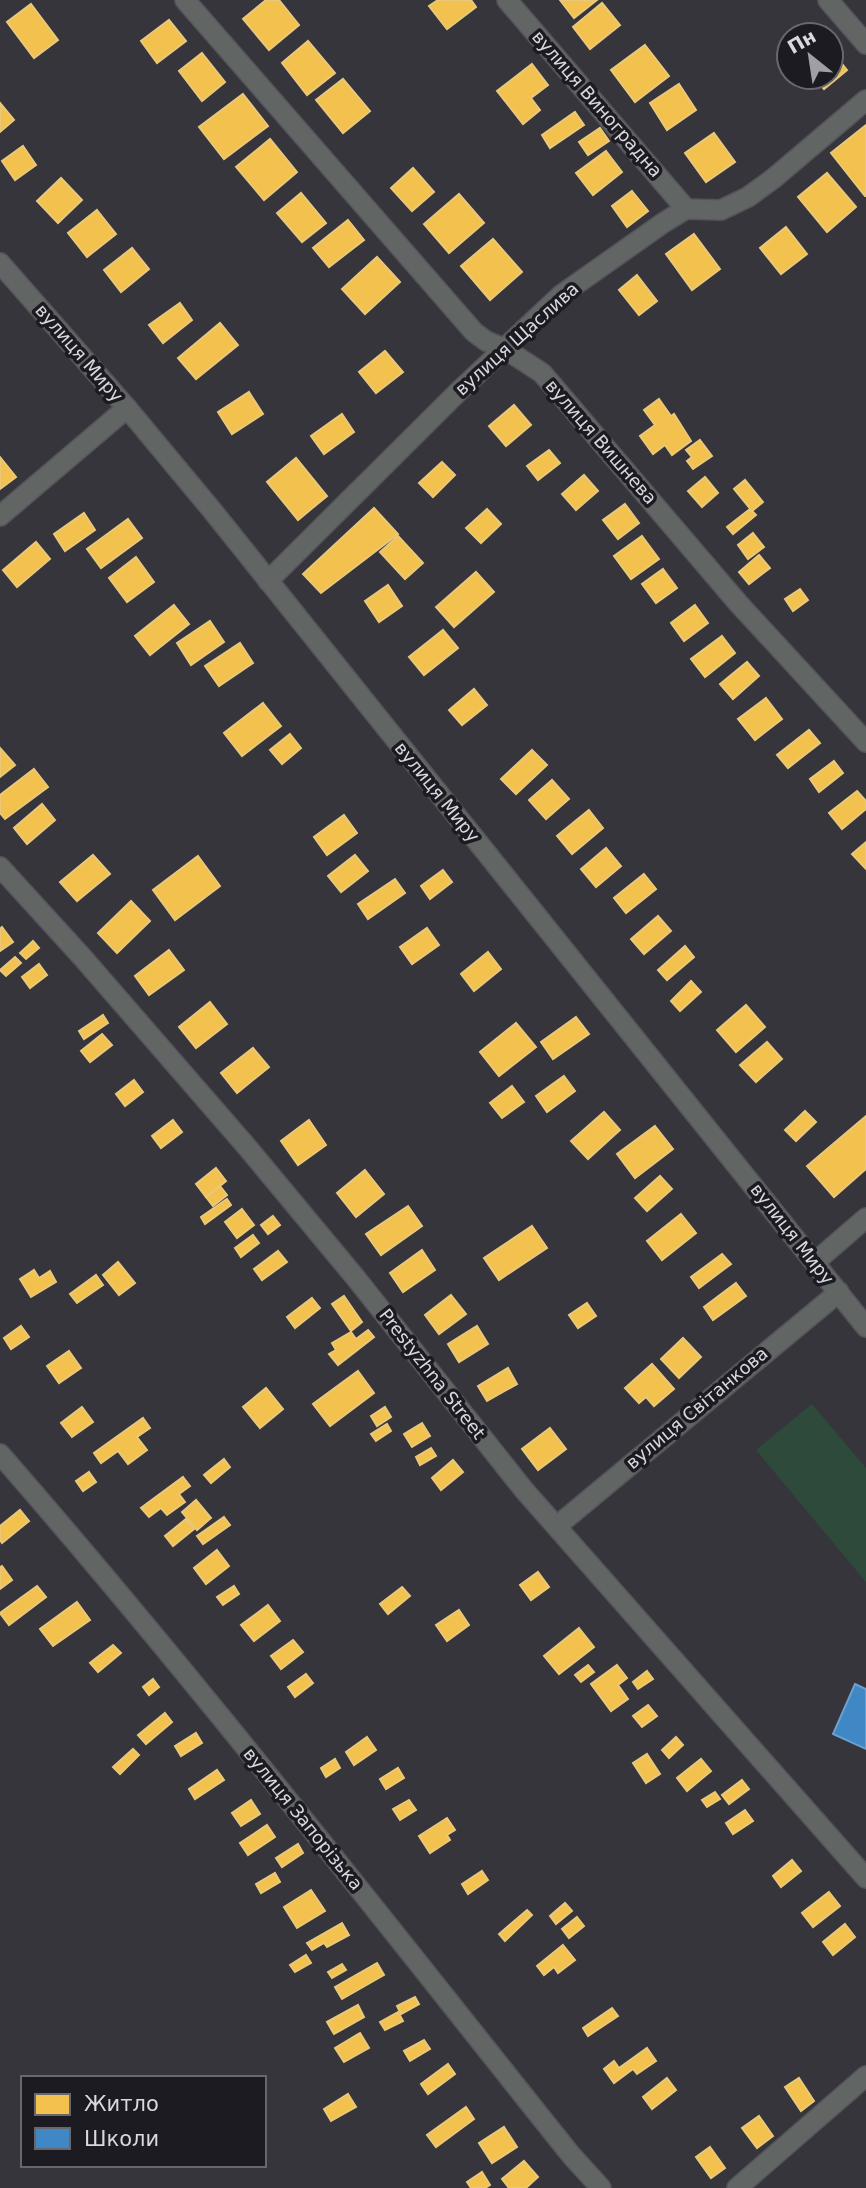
<svg xmlns="http://www.w3.org/2000/svg" width="866" height="2188" font-family="'DejaVu Sans',sans-serif">
  <rect width="100%" height="100%" fill="#36353c"/>
  <!-- green -->
  <polygon fill="#2e4a3b" points="812,1404 866,1468 866,1582 756,1450"/>
  <!-- homes -->
  <g fill="#f2c14e" stroke="#eac87a" stroke-width="2">
    <polygon points="266,0 279,0 299,25 269,50 243,19"/>
    <polygon points="438,0 471,0 476,7 447,29 429,6"/>
    <polygon points="560,0 597,0 574,18"/>
    <polygon points="602,3 620,25 590,49 573,27"/>
    <polygon points="31,4 58,40 34,58 7,22"/>
    <polygon points="169,20 186,41 157,63 141,41"/>
    <polygon points="308,41 335,73 307,95 282,63"/>
    <polygon points="645,45 669,76 635,102 611,70"/>
    <polygon points="831,50 847,70 824,89 814,77 831,77"/>
    <polygon points="202,53 225,82 202,101 179,71"/>
    <polygon points="532,64 548,85 531,98 540,110 523,124 497,91"/>
    <polygon points="343,79 370,111 343,133 316,100"/>
    <polygon points="679,84 696,110 667,130 650,103"/>
    <polygon points="243,94 268,126 224,159 199,127"/>
    <polygon points="0,103 14,120 0,132"/>
    <polygon points="575,112 584,125 550,148 542,135"/>
    <polygon points="866,125 866,196 865,196 831,153"/>
    <polygon points="600,128 609,141 588,155 579,142"/>
    <polygon points="714,133 735,162 706,182 685,153"/>
    <polygon points="270,139 297,172 264,200 236,167"/>
    <polygon points="23,146 36,165 15,180 2,161"/>
    <polygon points="606,151 622,172 593,195 576,173"/>
    <polygon points="413,168 434,192 412,211 391,188"/>
    <polygon points="827,173 856,207 827,232 798,197"/>
    <polygon points="61,178 82,200 58,223 37,201"/>
    <polygon points="632,191 648,211 627,227 612,206"/>
    <polygon points="301,193 326,223 302,242 277,213"/>
    <polygon points="459,194 484,223 449,253 424,224"/>
    <polygon points="97,210 116,234 87,257 68,233"/>
    <polygon points="348,220 364,240 329,267 313,248"/>
    <polygon points="786,227 807,254 781,274 760,248"/>
    <polygon points="694,234 720,269 692,290 666,254"/>
    <polygon points="493,239 522,272 490,300 461,266"/>
    <polygon points="132,248 149,269 121,292 104,270"/>
    <polygon points="377,257 400,282 365,314 342,289"/>
    <polygon points="637,275 657,301 639,315 619,290"/>
    <polygon points="180,303 192,320 163,343 149,325"/>
    <polygon points="220,323 238,345 196,379 178,358"/>
    <polygon points="385,351 403,372 376,393 359,372"/>
    <polygon points="249,392 263,414 232,434 218,412"/>
    <polygon points="659,399 671,416 674,414 691,441 672,455 665,445 653,454 640,436 655,425 644,410"/>
    <polygon points="514,405 531,425 506,446 489,426"/>
    <polygon points="342,414 354,432 324,454 311,436"/>
    <polygon points="700,440 712,456 693,469 687,461 692,457 686,450"/>
    <polygon points="549,450 560,463 538,480 527,466"/>
    <polygon points="0,457 16,477 0,489"/>
    <polygon points="296,458 327,496 298,520 267,482"/>
    <polygon points="442,462 455,475 433,497 419,483"/>
    <polygon points="584,475 598,491 576,510 562,494"/>
    <polygon points="705,477 718,493 702,507 688,491"/>
    <polygon points="745,480 763,502 752,511 734,489"/>
    <polygon points="625,504 639,523 618,539 603,520"/>
    <polygon points="374,508 398,534 321,593 303,574"/>
    <polygon points="487,509 501,524 481,543 466,528"/>
    <polygon points="750,509 756,515 733,534 727,527"/>
    <polygon points="84,513 95,530 65,551 54,534"/>
    <polygon points="128,519 142,538 101,568 87,549"/>
    <polygon points="753,533 764,547 748,559 738,545"/>
    <polygon points="398,536 423,563 405,579 380,552"/>
    <polygon points="642,536 659,559 631,579 614,556"/>
    <polygon points="36,542 50,559 17,587 3,570"/>
    <polygon points="759,555 770,568 749,584 739,572"/>
    <polygon points="136,557 154,582 127,602 109,578"/>
    <polygon points="663,569 677,588 656,603 642,584"/>
    <polygon points="476,572 494,592 454,627 436,607"/>
    <polygon points="388,585 402,606 379,622 365,601"/>
    <polygon points="800,589 808,600 793,611 785,599"/>
    <polygon points="174,605 189,624 150,655 135,636"/>
    <polygon points="695,605 708,623 684,641 671,623"/>
    <polygon points="210,621 224,642 191,665 177,643"/>
    <polygon points="443,630 458,648 424,675 409,657"/>
    <polygon points="722,636 735,653 705,677 691,659"/>
    <polygon points="240,643 253,663 219,686 205,666"/>
    <polygon points="747,662 759,676 733,699 720,684"/>
    <polygon points="474,689 487,705 462,725 449,710"/>
    <polygon points="766,698 782,719 755,740 738,719"/>
    <polygon points="263,703 281,726 242,756 224,733"/>
    <polygon points="809,730 820,743 788,768 777,755"/>
    <polygon points="290,734 301,748 282,764 270,750"/>
    <polygon points="0,748 15,765 0,777"/>
    <polygon points="532,750 547,765 516,794 501,779"/>
    <polygon points="834,761 843,773 819,792 810,779"/>
    <polygon points="34,769 48,787 5,819 0,813 0,795"/>
    <polygon points="552,780 569,799 546,819 529,800"/>
    <polygon points="857,791 866,801 866,809 842,829 829,813"/>
    <polygon points="42,804 55,820 27,844 14,828"/>
    <polygon points="589,810 603,828 572,854 557,836"/>
    <polygon points="344,815 357,833 327,855 314,837"/>
    <polygon points="866,842 866,869 852,854"/>
    <polygon points="606,848 621,866 596,887 581,869"/>
    <polygon points="93,855 110,874 77,901 60,882"/>
    <polygon points="355,855 368,871 341,892 328,876"/>
    <polygon points="198,856 220,886 175,920 153,890"/>
    <polygon points="443,870 452,882 430,899 421,886"/>
    <polygon points="644,874 656,889 626,913 614,898"/>
    <polygon points="395,879 405,893 368,919 358,904"/>
    <polygon points="131,901 150,921 117,953 98,933"/>
    <polygon points="658,916 671,931 644,954 631,939"/>
    <polygon points="2,927 13,942 0,951 0,929"/>
    <polygon points="427,928 439,945 412,964 400,947"/>
    <polygon points="33,941 39,948 26,959 20,953"/>
    <polygon points="685,946 694,957 667,980 658,970"/>
    <polygon points="169,950 184,970 149,995 135,976"/>
    <polygon points="488,952 501,969 474,991 461,974"/>
    <polygon points="15,957 21,963 6,976 0,970"/>
    <polygon points="39,964 47,975 30,988 22,977"/>
    <polygon points="691,981 701,992 680,1011 671,1001"/>
    <polygon points="210,1002 227,1024 196,1048 179,1027"/>
    <polygon points="746,1005 765,1027 736,1052 717,1030"/>
    <polygon points="103,1015 108,1023 84,1039 79,1031"/>
    <polygon points="576,1017 589,1034 553,1059 541,1042"/>
    <polygon points="516,1023 536,1047 499,1076 480,1052"/>
    <polygon points="102,1034 112,1045 90,1062 81,1051"/>
    <polygon points="767,1042 782,1059 756,1082 740,1065"/>
    <polygon points="253,1048 269,1067 237,1093 221,1073"/>
    <polygon points="564,1076 575,1091 547,1112 536,1096"/>
    <polygon points="134,1080 143,1092 125,1106 116,1094"/>
    <polygon points="512,1086 524,1102 502,1118 490,1103"/>
    <polygon points="805,1111 816,1122 796,1141 785,1130"/>
    <polygon points="604,1112 620,1130 588,1159 571,1141"/>
    <polygon points="866,1116 866,1169 834,1197 807,1166"/>
    <polygon points="173,1120 182,1132 161,1148 152,1136"/>
    <polygon points="309,1120 326,1145 298,1165 281,1141"/>
    <polygon points="655,1126 673,1149 635,1178 617,1154"/>
    <polygon points="216,1168 226,1181 206,1197 196,1184"/>
    <polygon points="365,1170 384,1194 356,1217 337,1193"/>
    <polygon points="660,1176 672,1189 647,1211 635,1198"/>
    <polygon points="220,1186 227,1195 213,1206 206,1197"/>
    <polygon points="227,1199 231,1205 205,1224 201,1217"/>
    <polygon points="408,1206 422,1226 381,1255 366,1234"/>
    <polygon points="242,1209 254,1225 237,1238 225,1222"/>
    <polygon points="681,1214 696,1233 662,1260 647,1241"/>
    <polygon points="273,1216 280,1225 268,1234 261,1225"/>
    <polygon points="532,1226 547,1248 499,1280 484,1258"/>
    <polygon points="253,1235 259,1243 241,1257 235,1248"/>
    <polygon points="422,1250 435,1270 403,1292 390,1273"/>
    <polygon points="278,1251 287,1262 262,1280 254,1269"/>
    <polygon points="722,1254 731,1264 699,1288 691,1277"/>
    <polygon points="118,1262 135,1283 119,1295 103,1275"/>
    <polygon points="34,1270 39,1278 50,1271 56,1282 31,1297 20,1279"/>
    <polygon points="96,1275 103,1285 77,1303 70,1294"/>
    <polygon points="736,1283 746,1296 713,1320 704,1307"/>
    <polygon points="451,1295 466,1314 439,1334 425,1315"/>
    <polygon points="344,1296 362,1322 351,1331 332,1304"/>
    <polygon points="312,1298 320,1308 295,1328 287,1317"/>
    <polygon points="587,1303 596,1316 578,1328 569,1315"/>
    <polygon points="21,1326 29,1337 11,1349 4,1338"/>
    <polygon points="477,1326 488,1344 459,1362 448,1344"/>
    <polygon points="368,1330 374,1337 338,1365 329,1354 336,1350 332,1343 351,1332 356,1339"/>
    <polygon points="683,1338 701,1357 679,1378 661,1359"/>
    <polygon points="69,1351 81,1368 59,1383 47,1366"/>
    <polygon points="652,1364 674,1389 654,1406 646,1397 639,1403 625,1388"/>
    <polygon points="508,1368 517,1384 487,1401 478,1386"/>
    <polygon points="358,1371 374,1393 330,1426 313,1404"/>
    <polygon points="266,1388 283,1409 260,1428 243,1407"/>
    <polygon points="82,1407 93,1422 72,1437 61,1423"/>
    <polygon points="385,1407 391,1417 377,1426 371,1416"/>
    <polygon points="143,1418 150,1428 137,1437 147,1450 128,1464 118,1451 101,1463 94,1453"/>
    <polygon points="422,1423 430,1436 412,1447 404,1434"/>
    <polygon points="387,1424 391,1431 376,1441 371,1434"/>
    <polygon points="550,1428 566,1449 538,1470 522,1449"/>
    <polygon points="431,1448 436,1456 420,1465 416,1457"/>
    <polygon points="224,1459 230,1467 211,1483 204,1475"/>
    <polygon points="453,1460 463,1472 441,1490 432,1478"/>
    <polygon points="89,1472 96,1482 83,1491 76,1481"/>
    <polygon points="183,1477 190,1486 179,1494 185,1502 167,1515 161,1508 149,1517 141,1508"/>
    <polygon points="196,1500 211,1518 197,1530 182,1512"/>
    <polygon points="20,1510 29,1521 2,1543 0,1540 0,1526"/>
    <polygon points="224,1517 230,1525 203,1544 197,1536"/>
    <polygon points="186,1519 194,1529 173,1546 165,1536"/>
    <polygon points="217,1550 229,1566 206,1584 194,1568"/>
    <polygon points="2,1566 12,1580 0,1589 0,1567"/>
    <polygon points="538,1572 549,1587 531,1600 520,1585"/>
    <polygon points="37,1586 46,1597 9,1625 0,1613"/>
    <polygon points="234,1586 239,1594 223,1605 217,1597"/>
    <polygon points="402,1587 410,1596 388,1614 380,1604"/>
    <polygon points="77,1602 90,1620 53,1646 40,1629"/>
    <polygon points="268,1605 280,1621 254,1641 241,1625"/>
    <polygon points="459,1610 469,1625 447,1641 436,1625"/>
    <polygon points="579,1628 594,1647 559,1674 544,1656"/>
    <polygon points="293,1640 303,1652 281,1669 271,1656"/>
    <polygon points="113,1645 121,1653 98,1672 90,1663"/>
    <polygon points="588,1665 594,1672 581,1682 575,1675"/>
    <polygon points="617,1665 627,1678 618,1685 628,1699 611,1711 591,1684"/>
    <polygon points="647,1671 653,1679 638,1689 633,1682"/>
    <polygon points="306,1674 313,1683 295,1697 288,1687"/>
    <polygon points="153,1679 159,1687 149,1695 143,1687"/>
    <polygon points="648,1705 657,1716 642,1727 633,1716"/>
    <polygon points="165,1713 172,1722 146,1744 138,1735"/>
    <polygon points="196,1733 202,1743 181,1756 175,1746"/>
    <polygon points="367,1737 376,1750 354,1765 346,1752"/>
    <polygon points="676,1737 683,1745 669,1758 662,1750"/>
    <polygon points="133,1749 139,1755 120,1774 113,1767"/>
    <polygon points="647,1754 660,1774 646,1783 633,1763"/>
    <polygon points="335,1759 340,1768 326,1777 321,1768"/>
    <polygon points="701,1759 711,1771 687,1791 677,1778"/>
    <polygon points="398,1768 404,1778 386,1789 380,1779"/>
    <polygon points="217,1770 224,1780 195,1799 189,1789"/>
    <polygon points="742,1780 749,1789 729,1804 722,1795"/>
    <polygon points="715,1792 720,1799 707,1807 702,1800"/>
    <polygon points="251,1800 260,1814 241,1826 232,1813"/>
    <polygon points="409,1800 416,1810 400,1820 393,1809"/>
    <polygon points="745,1810 753,1821 733,1834 726,1823"/>
    <polygon points="447,1818 455,1830 447,1835 450,1840 430,1853 419,1836"/>
    <polygon points="267,1825 275,1837 248,1855 240,1843"/>
    <polygon points="298,1844 303,1853 282,1867 276,1858"/>
    <polygon points="792,1860 801,1871 781,1887 773,1876"/>
    <polygon points="482,1871 488,1880 468,1894 462,1884"/>
    <polygon points="275,1873 280,1882 261,1893 256,1884"/>
    <polygon points="311,1890 325,1911 297,1928 284,1907"/>
    <polygon points="829,1892 840,1906 813,1927 802,1913"/>
    <polygon points="565,1903 572,1911 556,1924 550,1916"/>
    <polygon points="527,1910 532,1915 505,1941 499,1934"/>
    <polygon points="577,1917 584,1926 569,1938 562,1929"/>
    <polygon points="342,1923 349,1935 327,1947 324,1943 312,1950 307,1943"/>
    <polygon points="845,1924 855,1937 833,1955 823,1942"/>
    <polygon points="563,1945 575,1960 558,1973 554,1967 544,1975 537,1966"/>
    <polygon points="306,1955 311,1963 295,1972 290,1965"/>
    <polygon points="377,1963 384,1975 342,1999 335,1987"/>
    <polygon points="342,1964 346,1970 332,1978 328,1972"/>
    <polygon points="415,1997 419,2004 401,2014 397,2006"/>
    <polygon points="358,2005 364,2017 334,2034 327,2022"/>
    <polygon points="612,2008 618,2016 588,2036 583,2028"/>
    <polygon points="398,2012 403,2021 385,2030 380,2022"/>
    <polygon points="360,2033 369,2048 344,2062 335,2048"/>
    <polygon points="424,2040 430,2049 410,2061 404,2051"/>
    <polygon points="647,2048 656,2061 637,2074 633,2069 614,2083 604,2069 614,2061 619,2068"/>
    <polygon points="448,2064 455,2074 428,2094 421,2084"/>
    <polygon points="667,2078 676,2090 652,2109 643,2097"/>
    <polygon points="799,2078 814,2101 801,2111 785,2087"/>
    <polygon points="348,2094 356,2107 331,2121 324,2109"/>
    <polygon points="466,2107 474,2119 436,2147 427,2135"/>
    <polygon points="759,2116 773,2136 757,2148 742,2128"/>
    <polygon points="504,2127 517,2147 492,2163 479,2143"/>
    <polygon points="710,2147 725,2168 711,2178 696,2157"/>
    <polygon points="524,2161 538,2177 526,2188 509,2188 502,2179"/>
    <polygon points="482,2172 490,2185 485,2188 471,2188 467,2182"/>
  </g>
  <!-- schools -->
  <polygon fill="#3f88c5" stroke="#6da0cd" stroke-width="2" points="855,1684 866,1689 866,1749 833,1734"/>
  <g fill="none" stroke-linecap="round" stroke-linejoin="round">
    <defs>
      <g id="minor">
        <polyline points="185,0 474,332 486,341 505,349 542,373 738,603 866,742"/>
        <polyline points="507,0 686,209"/>
        <polyline points="828,0 866,44"/>
        <polyline points="0,263 127,408 211,509 866,1327"/>
        <polyline points="0,516 127,408"/>
        <polyline points="268,581 457,393 561,295 663,223 686,209 721,210 748,197 774,178 866,100"/>
        <polyline points="0,867 83,958 247,1147 355,1277 524,1490 866,1878"/>
        <polyline points="815,1262 866,1218"/>
        <path d="M0,1454C198,1681 383,1920 571,2155L601,2188"/>
        <polyline points="557,1526 839,1292"/>
        <polyline points="737,2188 866,2076"/>
      </g>
    </defs>
    <!-- minor casing -->
    <use href="#minor" stroke="#545359" stroke-width="22"/>
    <!-- minor -->
    <use href="#minor" stroke="#616664" stroke-width="19"/>
  </g>
  <g text-anchor="middle" stroke-width="7" stroke-linejoin="round" paint-order="stroke">
    <!-- street labels -->
    <g font-size="18" fill="#d9d8e0" stroke="#1c1b21">
      <text transform="translate(597 104) rotate(49)" y="6">вулиця Виноградна</text>
      <text transform="translate(517 339) rotate(-42)" y="6">вулиця Щаслива</text>
      <text transform="translate(79 353) rotate(49)" y="6">вулиця Миру</text>
      <text transform="translate(601 442) rotate(49)" y="6">вулиця Вишнева</text>
      <text transform="translate(437 792) rotate(51)" y="6">вулиця Миру</text>
      <text transform="translate(792 1234) rotate(52)" y="6">вулиця Миру</text>
      <text transform="translate(432 1374) rotate(52)" y="6">Prestyzhna Street</text>
      <text transform="translate(697 1408) rotate(-40)" y="6">вулиця Світанкова</text>
      <text transform="translate(303 1819) rotate(51)" y="6">вулиця Запорізька</text>
    </g>
  </g>
  <!-- legend -->
  <rect x="21" y="2076" width="245" height="91" fill="#1c1b21" stroke="#68676d" stroke-width="2"/>
  <rect x="35" y="2094" width="35" height="21" fill="#f2c14e" stroke="#68676d" stroke-width="2"/>
  <text x="84" y="2111" font-size="21" fill="#d9d8e0">Житло</text>
  <rect x="35" y="2128" width="35" height="21" fill="#3f88c5" stroke="#68676d" stroke-width="2"/>
  <text x="84" y="2146" font-size="21" fill="#d9d8e0">Школи</text>
  <!-- north arrow -->
  <g transform="translate(810 56) rotate(330)"><circle r="33" fill="#1c1b21" stroke="#68676d" stroke-width="2"/>
  <path d="M0-5L12 26L0 18L-12 26Z" fill="#a09fa7"/>
  <text y="-10" font-size="19" font-weight="bold" text-anchor="middle" fill="#d9d8e0">Пн</text>
  </g>
</svg>
